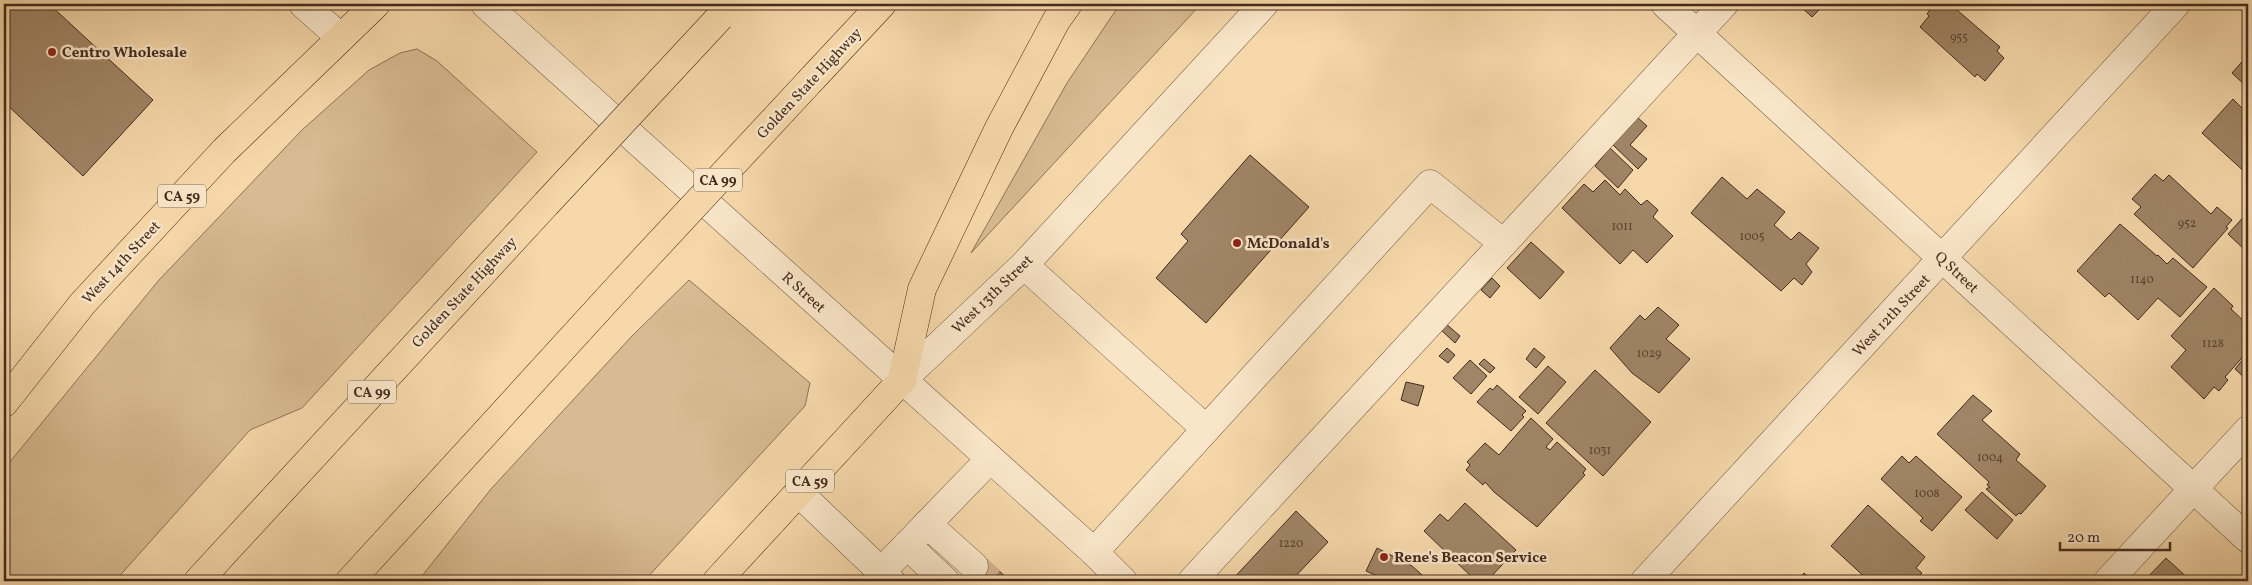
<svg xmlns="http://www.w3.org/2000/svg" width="2252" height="585" font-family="Vollkorn,serif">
  <rect width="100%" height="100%" fill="#f6d8aa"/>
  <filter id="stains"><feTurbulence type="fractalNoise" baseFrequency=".004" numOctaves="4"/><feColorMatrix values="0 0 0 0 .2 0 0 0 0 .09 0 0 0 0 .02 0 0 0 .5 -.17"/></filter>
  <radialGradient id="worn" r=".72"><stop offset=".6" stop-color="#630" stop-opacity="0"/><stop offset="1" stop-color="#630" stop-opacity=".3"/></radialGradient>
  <!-- green -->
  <g fill="#d8bb92" stroke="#8e7358">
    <polygon points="1120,4 1201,4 971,253 1067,83"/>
    <polygon points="417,49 437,61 537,152 302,408 250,430 115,581 4,581 4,469 159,280 302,130 369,70 400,53"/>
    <polygon points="689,280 810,383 805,406 644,581 418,581 491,489 632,336"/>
  </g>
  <!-- building -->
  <g fill="#a08566" stroke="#432b1d">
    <polygon points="4,4 49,4 153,100 83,176 4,102"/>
    <polygon points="1795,4 1825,4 1812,17 1801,7 1798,10 1793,6"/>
    <polygon points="1939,4 1950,4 2000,47 1997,51 2004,58 1985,81 1977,74 1975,77 1920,27 1929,16 1927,14 1931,8 1933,10"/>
    <polygon points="2248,55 2248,88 2232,73"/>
    <polygon points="2233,99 2248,114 2248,175 2202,133"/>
    <polygon points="1637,117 1647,126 1630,145 1647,159 1638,169 1612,144"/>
    <polygon points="1610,148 1633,170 1618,188 1595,166"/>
    <polygon points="1250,155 1309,207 1206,323 1156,278 1188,241 1181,234"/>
    <polygon points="2155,174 2163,181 2169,175 2211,214 2217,207 2232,220 2226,227 2228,228 2193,268 2134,214 2141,207 2132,199"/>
    <polygon points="1722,177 1747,199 1757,189 1785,212 1774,225 1791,240 1799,232 1819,248 1806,264 1812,272 1802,285 1794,278 1781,291 1691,213"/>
    <polygon points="1605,180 1620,195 1625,189 1641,205 1647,200 1658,210 1653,217 1673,236 1647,263 1633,250 1620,264 1562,208 1584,184 1593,192"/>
    <polygon points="2248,212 2248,253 2228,234"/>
    <polygon points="2120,224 2157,256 2158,255 2167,264 2173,258 2207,287 2180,317 2158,298 2138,320 2109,293 2105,297 2077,271"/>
    <polygon points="1531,242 1564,272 1540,299 1507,268"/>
    <polygon points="1492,278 1500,286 1490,298 1481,290"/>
    <polygon points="2214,288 2233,306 2231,309 2248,325 2248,351 2225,377 2228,380 2219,391 2214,387 2204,399 2171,367 2186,350 2171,336"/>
    <polygon points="1658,307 1679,325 1666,339 1690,359 1659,393 1632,373 1610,348 1640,315 1645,320"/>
    <polygon points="1445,323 1460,336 1455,343 1440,329"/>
    <polygon points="1447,348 1455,355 1448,363 1439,356"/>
    <polygon points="1534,348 1545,357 1536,368 1526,359"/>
    <polygon points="2248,353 2248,381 2235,369"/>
    <polygon points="1484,359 1495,368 1490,373 1479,364"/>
    <polygon points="1470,360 1487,376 1471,394 1453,378"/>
    <polygon points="1548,366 1566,382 1538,414 1519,397"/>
    <polygon points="1595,370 1651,422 1603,476 1546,423"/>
    <polygon points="1406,382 1424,386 1418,406 1401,400"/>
    <polygon points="1497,385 1526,411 1522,415 1524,417 1511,431 1477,402 1490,388 1493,390"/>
    <polygon points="1973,395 1992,411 1982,420 2020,454 2016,460 2046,486 2021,514 2019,513 2016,516 1986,489 1990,487 1987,485 1989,482 1937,434"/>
    <polygon points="1531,418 1553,439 1546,447 1550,450 1557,442 1586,469 1583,473 1585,475 1537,527 1494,492 1485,482 1483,485 1466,470 1470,465 1467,462 1485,443 1499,455"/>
    <polygon points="1902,456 1909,463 1916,456 1962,497 1932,531 1920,521 1923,518 1881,479"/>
    <polygon points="1982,492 2013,520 1997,539 1965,510"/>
    <polygon points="1465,503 1516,550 1487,581 1476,581 1424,531 1440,514 1448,521"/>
    <polygon points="1868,505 1925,557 1916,568 1922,573 1914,581 1869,581 1831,546"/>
    <polygon points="1296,511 1328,542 1291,581 1231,581"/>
    <polygon points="1377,548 1412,566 1429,581 1389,581 1366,571"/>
    <polygon points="983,556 1010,581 960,581"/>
    <polygon points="2166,558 2191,581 2144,581"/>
    <polygon points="1804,573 1813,581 1798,581"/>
    <polygon points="1789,575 1796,581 1783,581"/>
  </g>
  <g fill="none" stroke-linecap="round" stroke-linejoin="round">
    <!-- minor-tunnel -->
    <polyline stroke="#d2b58e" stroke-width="28" stroke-dasharray="28 14" stroke-linecap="butt" points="974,566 991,581"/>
    <defs>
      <g id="minor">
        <polyline points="303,4 341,38"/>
        <polyline points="485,4 1094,552 1123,581"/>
        <polyline points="1665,4 2248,539"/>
        <polyline points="1024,265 1206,429"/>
        <polyline points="902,380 1024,265 1264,4"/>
        <polyline points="799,493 891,581"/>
        <polyline points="927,524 974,566"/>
        <polyline points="907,545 945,581"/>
        <polyline points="1094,552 1430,184 1503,243"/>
        <polyline points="881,572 990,459"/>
        <polyline points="1192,581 1724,4"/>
        <polyline points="1645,581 2176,4"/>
        <polyline points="2108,581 2248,430"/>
      </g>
      <g id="major">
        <polyline points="4,403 83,303 224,151 376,4"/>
        <polyline points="717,581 902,380"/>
      </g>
      <g id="highway">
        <polyline points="811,80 882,4"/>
        <polyline points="902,380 922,289 999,128 1056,21 1068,4"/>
        <polyline points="198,581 546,204"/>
        <polyline points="350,581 626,279"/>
      </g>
    </defs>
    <!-- minor casing -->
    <use href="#minor" stroke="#705640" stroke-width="29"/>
    <!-- major casing -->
    <use href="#major" stroke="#432b1d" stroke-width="29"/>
    <!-- highway casing -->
    <use href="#highway" stroke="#432b1d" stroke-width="29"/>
    <!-- minor -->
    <use href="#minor" stroke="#f9e6c8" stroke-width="28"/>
    <!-- major -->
    <use href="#major" stroke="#f6d8aa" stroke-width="28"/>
    <!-- highway -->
    <use href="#highway" stroke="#f6d8aa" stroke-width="28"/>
    <defs>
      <g id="highway-bridge">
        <polyline points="546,204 720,17"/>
        <polyline points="626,279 811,80"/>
      </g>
    </defs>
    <!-- highway-bridge casing -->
    <use href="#highway-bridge" stroke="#432b1d" stroke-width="29" stroke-linecap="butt"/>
    <!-- highway-bridge -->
    <use href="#highway-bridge" stroke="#f6d8aa" stroke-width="28"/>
  </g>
  <!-- markers -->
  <g fill="#8f2418" stroke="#f9e6c8" stroke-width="2">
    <circle cx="52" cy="52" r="5"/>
    <circle cx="1237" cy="243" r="5"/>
    <circle cx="1384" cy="557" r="5"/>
  </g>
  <g text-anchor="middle" stroke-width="5" stroke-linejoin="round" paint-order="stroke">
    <!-- number labels -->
    <g font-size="12" fill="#5a422f">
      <text x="1959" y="41">955</text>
      <text x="2187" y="227">952</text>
      <text x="1622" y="230">1011</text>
      <text x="1752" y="240">1005</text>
      <text x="2142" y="283">1140</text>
      <text x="2213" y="347">1128</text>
      <text x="1649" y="357">1029</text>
      <text x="1600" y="454">1031</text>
      <text x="1990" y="461">1004</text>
      <text x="1927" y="497">1008</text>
      <text x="1291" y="547">1220</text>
    </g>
    <!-- shield labels -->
    <g fill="#f9e6c8" stroke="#7a6350" stroke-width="1">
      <rect x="694" y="168.5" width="48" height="23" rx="4"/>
      <rect x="158" y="184.5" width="48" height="23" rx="4"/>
      <rect x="348" y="380.5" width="48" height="23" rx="4"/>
      <rect x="786" y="469.5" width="48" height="23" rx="4"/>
    </g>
    <g font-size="14" font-weight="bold" fill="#432b1d">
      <text x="718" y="185">CA 99</text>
      <text x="182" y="201">CA 59</text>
      <text x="372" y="397">CA 99</text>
      <text x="810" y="486">CA 59</text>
    </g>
    <!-- poi labels -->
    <g font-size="15" font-weight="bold" fill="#432b1d" stroke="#f9e6c8" text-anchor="start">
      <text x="62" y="57">Centro Wholesale</text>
      <text x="1247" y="248">McDonald's</text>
      <text x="1394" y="562">Rene's Beacon Service</text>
    </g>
    <!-- street labels -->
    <g font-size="15" fill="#432b1d" stroke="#f9e6c8">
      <text transform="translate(809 83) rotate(-47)" y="5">Golden State Highway</text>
      <text transform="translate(121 262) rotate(-47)" y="5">West 14th Street</text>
      <text transform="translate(1957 272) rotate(43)" y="5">Q Street</text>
      <text transform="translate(464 292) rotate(-47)" y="5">Golden State Highway</text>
      <text transform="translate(804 292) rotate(42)" y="5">R Street</text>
      <text transform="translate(992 294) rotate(-44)" y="5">West 13th Street</text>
      <text transform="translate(1891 315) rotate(-47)" y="5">West 12th Street</text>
    </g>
  </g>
  <!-- margin -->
  <rect width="2252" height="585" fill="none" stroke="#f6d8aa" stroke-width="20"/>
  <rect x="5" y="5" width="2242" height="575" fill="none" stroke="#432b1d" stroke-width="2.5"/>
  <rect x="10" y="10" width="2232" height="565" fill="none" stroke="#432b1d"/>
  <!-- scale -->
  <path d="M2060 542v8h110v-8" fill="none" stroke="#432b1d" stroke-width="2.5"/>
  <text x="2067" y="542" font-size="15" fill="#432b1d" stroke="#f9e6c8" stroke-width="4" paint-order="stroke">20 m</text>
  <rect width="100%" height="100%" filter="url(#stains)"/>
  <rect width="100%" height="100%" fill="url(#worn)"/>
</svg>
